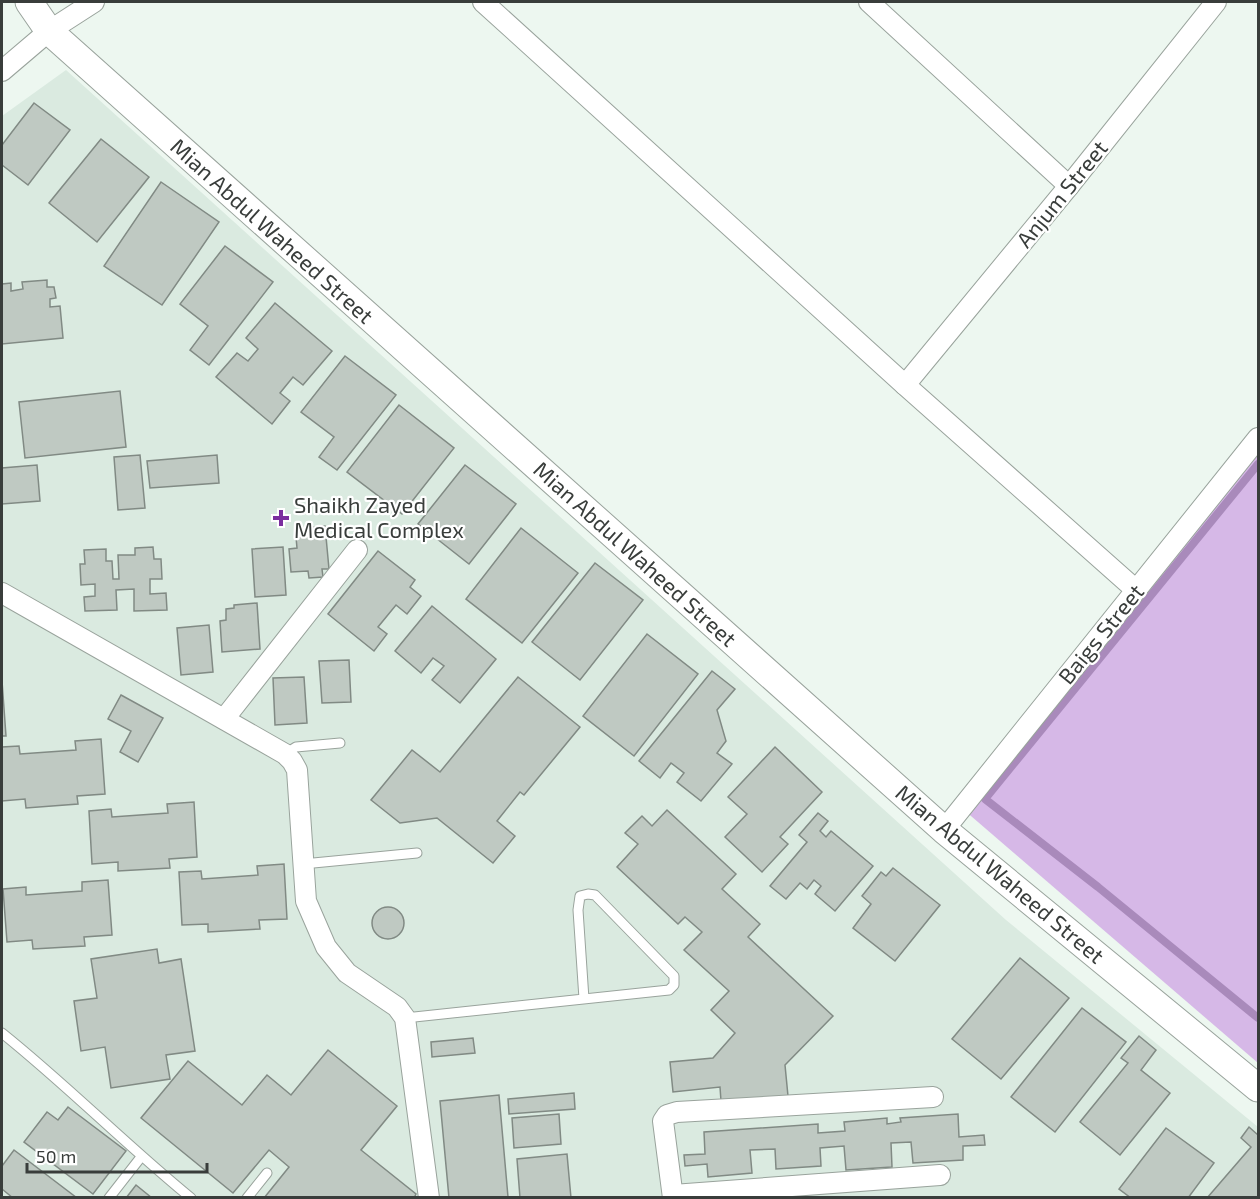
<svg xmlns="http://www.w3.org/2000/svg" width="1260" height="1199" font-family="'Exo 2',sans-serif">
  <rect width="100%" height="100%" fill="#edf7f0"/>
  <!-- built -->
  <polygon fill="#daeae0" points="66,70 1006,920 1258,1127 1258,1197 2,1197 2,116"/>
  <!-- green -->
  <polygon fill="#d6b8e7" points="1258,445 1258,1063 964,810"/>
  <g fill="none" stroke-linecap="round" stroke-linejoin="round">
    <!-- stream -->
    <polyline stroke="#a98abb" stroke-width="8" points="1258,464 985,799 1098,887 1258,1018"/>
  </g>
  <!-- building -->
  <g fill="#bfc9c2" stroke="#818a84" stroke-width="1.5">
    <polygon points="34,103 70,130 28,185 2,165 2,145"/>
    <polygon points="101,139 149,177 97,242 49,203"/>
    <polygon points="161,182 219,222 162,305 104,266"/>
    <polygon points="225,246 273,282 209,365 190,350 208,326 180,304"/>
    <polygon points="47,280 47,287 54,287 56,298 50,299 50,307 60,306 63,338 2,344 2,284 11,283 11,291 23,289 22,282"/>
    <polygon points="275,303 332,351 303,385 293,377 280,393 290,401 272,424 216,377 237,353 248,361 258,349 246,338"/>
    <polygon points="345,356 396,395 337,470 319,457 334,437 301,412"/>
    <polygon points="120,391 126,447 25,458 19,402"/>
    <polygon points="399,405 454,448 402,514 347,472"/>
    <polygon points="140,455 145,508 118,510 114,457"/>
    <polygon points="217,455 219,483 150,488 147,461"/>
    <polygon points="37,465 40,501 2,504 2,468"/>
    <polygon points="465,465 516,504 469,564 418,524"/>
    <polygon points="325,526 329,569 322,569 323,577 309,578 308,571 291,572 289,549 297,548 296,537 306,537 305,528"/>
    <polygon points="521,528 578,573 522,643 466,599"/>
    <polygon points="153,547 154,559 161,559 162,579 150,579 150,594 166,593 167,610 134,611 134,589 116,590 117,610 85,611 84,597 95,596 95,584 81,585 80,564 85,564 84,550 106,549 106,561 112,561 113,579 119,579 118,555 135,555 135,548"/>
    <polygon points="283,547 286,595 255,597 252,549"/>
    <polygon points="378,551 415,580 410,587 421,596 407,614 396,605 378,627 387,634 374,651 328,614"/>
    <polygon points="595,563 643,600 580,680 532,642"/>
    <polygon points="257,603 260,649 222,652 220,621 226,620 226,609 234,608 234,605"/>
    <polygon points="432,606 496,659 460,703 432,680 444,666 433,658 421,673 395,651"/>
    <polygon points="209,625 213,672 181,675 177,628"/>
    <polygon points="647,634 698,674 634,756 583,716"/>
    <polygon points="349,660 351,702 322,703 319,661"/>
    <polygon points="712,671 735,689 717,710 726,741 717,753 732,764 701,801 677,782 684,773 671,763 660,778 639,761"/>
    <polygon points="304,677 307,723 275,725 273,678"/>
    <polygon points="518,677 580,727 524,795 520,792 497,821 515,836 493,863 437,818 400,823 371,800 412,750 440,772"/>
    <polygon points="2,681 6,736 2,736"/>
    <polygon points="121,695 163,718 138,762 120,752 131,731 108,719"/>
    <polygon points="101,739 105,794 77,796 78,804 26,808 25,799 2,801 2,747 19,746 20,754 76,750 75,741"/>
    <polygon points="775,747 822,792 780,837 788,844 762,872 725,837 747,814 728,797"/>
    <polygon points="194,802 197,857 169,859 170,868 118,871 118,862 92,864 89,811 111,809 112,817 168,813 167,804"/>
    <polygon points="667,810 736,874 722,889 760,924 748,937 833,1016 785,1065 788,1096 721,1101 720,1087 673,1092 670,1062 713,1058 735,1033 711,1010 729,991 684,950 702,932 685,917 678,924 617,867 638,844 625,833 642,816 652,826"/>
    <polygon points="818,813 828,821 820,831 826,837 831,831 873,866 835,911 815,894 821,886 814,880 807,889 800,883 786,899 770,886 807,842 799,835"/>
    <polygon points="284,864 287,919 259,920 260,929 208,932 208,924 182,925 179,872 201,871 202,879 258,875 257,866"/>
    <polygon points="893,868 940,905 895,961 853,928 871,904 862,896 881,872 886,876"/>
    <polygon points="108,880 112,935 84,937 85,946 33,949 32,940 7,942 3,889 26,887 26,895 82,891 82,882"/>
    <circle cx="388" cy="923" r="16"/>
    <polygon points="157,949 159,963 181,959 195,1051 166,1055 170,1079 111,1088 105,1047 81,1051 74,1001 97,998 91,959"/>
    <polygon points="1020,958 1069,998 1001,1079 952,1039"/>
    <polygon points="1082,1008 1126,1042 1055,1132 1011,1097"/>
    <polygon points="1139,1036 1156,1050 1141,1070 1170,1093 1120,1155 1080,1122 1128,1063 1121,1058"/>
    <polygon points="473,1038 475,1053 432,1057 431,1042"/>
    <polygon points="328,1050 397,1106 361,1150 416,1194 414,1198 264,1198 289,1167 269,1150 233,1193 141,1118 188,1061 242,1105 267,1075 291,1095"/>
    <polygon points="574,1093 575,1109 509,1114 508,1099"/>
    <polygon points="499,1095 508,1197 449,1198 440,1101"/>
    <polygon points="68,1107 126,1151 93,1194 24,1142 47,1112 58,1120"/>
    <polygon points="559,1114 561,1144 514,1148 512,1118"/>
    <polygon points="958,1114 959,1137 984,1135 985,1145 963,1146 963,1160 913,1163 911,1142 891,1143 892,1167 846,1170 844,1146 820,1148 821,1166 776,1169 775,1149 750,1150 752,1173 708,1177 707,1164 685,1166 684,1155 705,1154 704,1132 818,1124 818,1133 845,1131 844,1122 887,1118 887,1124 901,1122 900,1118"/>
    <polygon points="1249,1127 1258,1135 1258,1198 1207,1198 1251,1147 1241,1138"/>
    <polygon points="1166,1128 1214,1163 1188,1198 1131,1198 1119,1189"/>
    <polygon points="14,1150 77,1198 13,1198 2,1189 2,1166"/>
    <polygon points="567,1154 571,1198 520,1198 517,1159"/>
    <polygon points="136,1185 152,1198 126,1198"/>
  </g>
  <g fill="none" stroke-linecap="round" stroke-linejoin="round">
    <defs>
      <g id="lane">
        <polyline points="285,754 296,747 340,743"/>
        <polyline points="303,864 417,853"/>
        <polyline points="405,1018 669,990 674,985 674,976 595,895 588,894 580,896 578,910 584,999"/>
        <path d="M2,1033C67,1085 126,1145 191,1198"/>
        <polyline points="109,1198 141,1157"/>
        <polyline points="247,1198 267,1173"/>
      </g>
      <g id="street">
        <polyline points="483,2 905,385 1136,590"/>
        <polyline points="869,2 1069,186"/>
        <polyline points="2,71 49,31 94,2"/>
        <polyline points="905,385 1069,186 1216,2"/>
        <polyline points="2,593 285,754 292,761 297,770 306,901 326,947 347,973 397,1007 405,1018 429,1198"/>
        <polyline points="224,719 357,550"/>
        <polyline points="944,830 1258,438"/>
        <polyline points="673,1195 940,1175"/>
        <polyline points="673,1198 663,1121 667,1115 677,1112 933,1097"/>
      </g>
      <polyline id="secondary" points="29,2 49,31 944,830 1258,1088"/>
    </defs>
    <!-- lane casing -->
    <use href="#lane" stroke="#99a39c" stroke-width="11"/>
    <!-- street casing -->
    <use href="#street" stroke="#99a39c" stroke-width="22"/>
    <!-- secondary casing -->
    <use href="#secondary" stroke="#99a39c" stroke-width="29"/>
    <!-- lane -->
    <use href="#lane" stroke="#fff" stroke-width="9"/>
    <!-- street -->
    <use href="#street" stroke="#fff" stroke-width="20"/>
    <!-- secondary -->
    <use href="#secondary" stroke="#fff" stroke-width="27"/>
  </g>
  <!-- markers -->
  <path fill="#7b2e9f" stroke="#fff" stroke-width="2" d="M278 509h6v6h6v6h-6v6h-6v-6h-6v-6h6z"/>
  <g text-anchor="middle" stroke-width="4.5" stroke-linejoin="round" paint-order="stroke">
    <!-- street labels -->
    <g font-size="22" fill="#393d3b" stroke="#fff">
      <text transform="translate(1062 194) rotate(-51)" y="8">Anjum Street</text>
      <text transform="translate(272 231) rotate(42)" y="8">Mian Abdul Waheed Street</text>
      <text transform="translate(635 554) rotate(42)" y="8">Mian Abdul Waheed Street</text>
      <text transform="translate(1101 634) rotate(-51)" y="8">Baigs Street</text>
      <text transform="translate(1000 874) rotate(40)" y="8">Mian Abdul Waheed Street</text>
    </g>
    <!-- poi labels -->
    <g font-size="22" fill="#393d3b" stroke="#fff" text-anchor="start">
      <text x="294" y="513">Shaikh Zayed<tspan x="294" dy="25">Medical Complex</tspan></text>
    </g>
  </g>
  <!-- border -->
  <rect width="1260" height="1199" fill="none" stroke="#393d3b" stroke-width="6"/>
  <!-- scale -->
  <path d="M27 1163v9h180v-9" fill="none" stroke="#393d3b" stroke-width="3"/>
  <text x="36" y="1163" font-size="18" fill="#393d3b" stroke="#ffffff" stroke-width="4.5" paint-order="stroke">50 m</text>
</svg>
